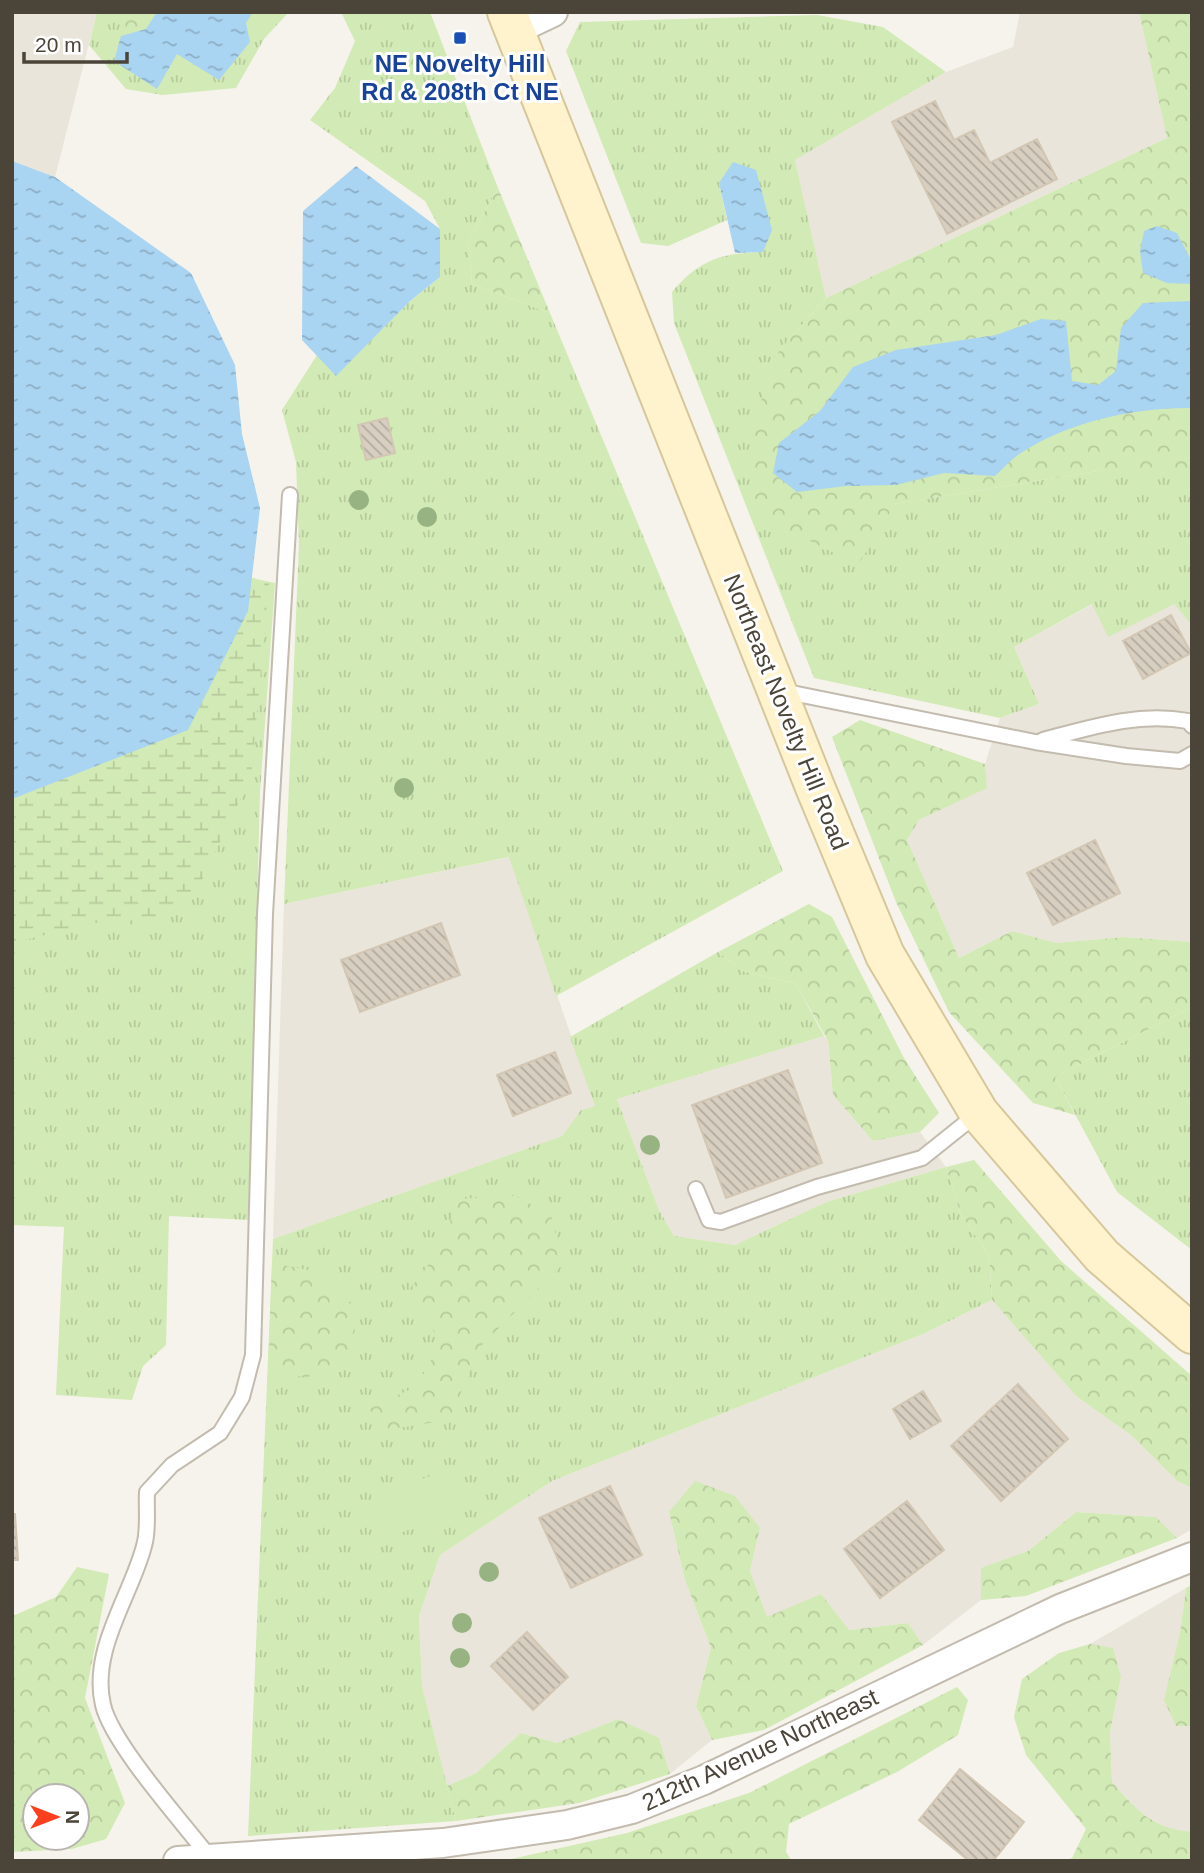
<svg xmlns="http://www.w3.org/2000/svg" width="1204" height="1873" font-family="Arial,sans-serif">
  <defs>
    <pattern id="grass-tufts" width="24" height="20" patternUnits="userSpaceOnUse" patternTransform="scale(1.75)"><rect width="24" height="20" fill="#d2eab5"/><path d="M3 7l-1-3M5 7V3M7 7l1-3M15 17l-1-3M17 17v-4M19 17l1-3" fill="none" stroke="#b6ca9c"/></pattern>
    <pattern id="forest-crowns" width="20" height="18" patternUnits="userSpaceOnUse" patternTransform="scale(1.75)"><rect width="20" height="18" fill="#d2eab5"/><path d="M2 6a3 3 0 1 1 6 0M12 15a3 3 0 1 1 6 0" fill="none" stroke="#b6ca9c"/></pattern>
    <pattern id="wetland-marsh" width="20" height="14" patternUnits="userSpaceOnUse" patternTransform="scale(1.75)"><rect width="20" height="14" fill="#d2eab5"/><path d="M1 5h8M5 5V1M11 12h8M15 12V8" fill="none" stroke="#b6ca9c"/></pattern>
    <pattern id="water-ripples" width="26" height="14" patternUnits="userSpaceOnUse" patternTransform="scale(1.75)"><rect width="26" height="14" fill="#a9d4f2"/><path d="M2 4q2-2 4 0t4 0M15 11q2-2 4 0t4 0" fill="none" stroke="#8caec5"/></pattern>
    <pattern id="building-back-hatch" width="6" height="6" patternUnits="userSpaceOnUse" patternTransform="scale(1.75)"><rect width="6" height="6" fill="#d8cfc1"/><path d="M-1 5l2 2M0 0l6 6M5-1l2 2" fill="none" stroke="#b1aa9e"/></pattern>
  </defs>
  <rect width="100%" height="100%" fill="#f6f3ec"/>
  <!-- residential -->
  <g fill="#eae5da">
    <polygon points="12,12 97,12 55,177 12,161"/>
    <polygon points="1020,12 1139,12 1167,138 826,298 795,160 946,72 1013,47"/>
    <polygon points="1093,604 1174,604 1192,626 1192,942 1124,937 1056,943 1012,931 959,958 907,840 919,820 986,788 985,764 1000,718 1039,704 1014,647"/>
    <polygon points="510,857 595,1106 581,1110 562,1136 273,1239 284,904"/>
    <polygon points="824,1036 828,1041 833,1095 873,1141 920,1132 946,1167 826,1202 735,1245 674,1236 659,1210 617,1099"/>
    <polygon points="992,1300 1076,1396 1132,1436 1177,1481 1192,1488 1192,1529 1177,1538 1156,1517 1076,1512 1028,1551 982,1568 981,1600 923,1645 908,1623 849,1630 767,1618 750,1571 760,1528 669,1512 685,1580 711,1648 696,1706 712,1740 670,1774 659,1739 618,1719 557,1743 521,1733 476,1773 447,1786 422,1686 419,1616 440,1555 552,1481 923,1334"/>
    <polygon points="1186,1588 1180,1633 1176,1726 1192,1726 1192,1832 1169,1830 1141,1813 1112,1782 1110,1733 1121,1677 1090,1644"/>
  </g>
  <!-- grass -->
  <g fill="url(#grass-tufts)">
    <polygon points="97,12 289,12 264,39 236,88 163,95 126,89 89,45"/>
    <polygon points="341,12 430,12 498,188 468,241 472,284 550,313 783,871 556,996 509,857 284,904 299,544 296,462 282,410 317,355 336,375 410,301 440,277 440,229 425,201 310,120 335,88 355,41"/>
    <path d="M817,15L883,27L946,72L795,160L826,298L772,359L894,504L1104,470H1192V626L1174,604L1108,637L1092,604L1014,647L1039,704L1000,718L814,678L674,323L672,292C699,260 721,253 763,252L719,183L727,220L668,246L641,243L566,51L580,22Z"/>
    <polygon points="252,578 275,583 260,793 249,1220 169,1216 166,1345 143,1366 132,1400 56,1395 64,1227 12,1225 12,799"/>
    <polygon points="718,952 743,971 796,984 824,1036 617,1099 659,1210 674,1236 735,1245 826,1202 946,1167 961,1215 989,1255 992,1300 923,1334 552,1481 440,1555 419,1616 422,1686 456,1821 248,1836 273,1239 562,1136 581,1110 595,1106 570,1037"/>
    <polygon points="1192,1007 1192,1250 1117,1192 1055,1077"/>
  </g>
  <!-- forest -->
  <g fill="url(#forest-crowns)" fill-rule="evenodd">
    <polygon points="124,12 157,12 146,29 121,36"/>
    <polygon points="1139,12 1192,12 1192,470 1104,470 895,504 858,565 750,511 750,443 772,359 826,298 1167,138"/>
    <polygon points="498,188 550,313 472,284 468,241"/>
    <polygon points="860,720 985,764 987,788 919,820 907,840 959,958 1012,931 1056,943 1124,937 1192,942 1192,1007 1055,1077 1075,1115 1033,1103 949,1012 896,902 832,737"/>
    <polygon points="809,904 832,917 904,1058 939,1113 920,1132 873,1141 833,1095 828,1041 796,984 743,971 718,952"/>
    <polygon points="974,1160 1061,1261 1192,1376 1192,1488 1177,1481 1132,1436 1076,1396 992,1300 989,1255 961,1215 946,1167"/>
    <polygon points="515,1196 551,1215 563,1264 481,1346 449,1420 385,1430 369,1409 417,1386 440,1344 412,1286 446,1242 455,1199"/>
    <path d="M272,1263L319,1272L357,1311L352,1352C319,1382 311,1379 268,1372Z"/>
    <polygon points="695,1481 735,1496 760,1528 750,1571 767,1617 821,1594 849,1630 908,1623 923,1645 764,1730 712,1740 696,1706 711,1648 685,1580 669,1512"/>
    <polygon points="1076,1512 1156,1517 1177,1538 1026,1596 981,1600 981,1568 1028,1551"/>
    <path d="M77,1567L109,1574L85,1698L125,1803L106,1839L72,1849L12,1852V1614L15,1615L56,1597ZM35,1796H77V1838H35Z"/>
    <polygon points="1192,1585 1192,1726 1176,1726 1164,1700 1180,1633 1186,1588"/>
    <path d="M1090,1644L1113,1648L1121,1677L1110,1733L1112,1782C1138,1811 1151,1828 1192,1832V1861H1063L1072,1858L1086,1829L1026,1755L1014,1717L1022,1679L1059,1653Z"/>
    <polygon points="957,1687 968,1700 958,1735 897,1772 789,1824 786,1852 792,1861 503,1861 627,1833 749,1793"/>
    <polygon points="618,1719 659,1738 670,1774 579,1803 456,1821 447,1786 476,1773 521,1733 557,1743"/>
  </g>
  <!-- wetland -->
  <polygon fill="url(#wetland-marsh)" points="246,576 269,583 251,777 193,899 155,927 103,921 12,943 12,791"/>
  <!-- pitch -->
  <polygon fill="#d2eab5" points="459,1467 472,1508 388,1537 371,1495"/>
  <!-- water -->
  <g fill="url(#water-ripples)">
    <polygon points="157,12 253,12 246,23 250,42 219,80 177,54 157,89 114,61 121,36 146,29"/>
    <polygon points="12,161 55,177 191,273 235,365 242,434 260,508 248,611 188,730 12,799"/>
    <polygon points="733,162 756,170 772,230 763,252 735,253 719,183"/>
    <polygon points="356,166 440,229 440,277 410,301 336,376 302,340 303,211"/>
    <polygon points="1157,226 1177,233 1192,262 1192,284 1167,283 1143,273 1140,251 1144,231"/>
    <path d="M1192,301V408C1136,407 1072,421 1024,451C1013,457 1004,468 995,476L944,473L896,485L846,486L797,492L773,473L779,443L820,411L853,367L896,350L996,335L1041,319L1066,321L1072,381L1098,385L1116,371L1121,328L1143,303Z"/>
  </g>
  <!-- building -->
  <g fill="url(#building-back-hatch)" stroke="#d3c7b4" stroke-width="2">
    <polygon points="935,101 954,140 974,130 990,163 1037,139 1057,179 947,234 892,122"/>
    <polygon points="387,418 395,453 366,460 358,425"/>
    <polygon points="1171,615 1191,653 1143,679 1123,641"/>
    <polygon points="1095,840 1120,893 1053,925 1027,873"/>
    <polygon points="441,923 460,975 360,1012 341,960"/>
    <polygon points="555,1052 571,1093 513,1116 497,1075"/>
    <polygon points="788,1070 822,1163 726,1198 692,1105"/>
    <polygon points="1018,1384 1068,1439 1001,1501 951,1446"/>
    <polygon points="923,1391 941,1421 910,1439 893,1409"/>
    <polygon points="610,1486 642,1555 571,1588 539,1518"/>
    <polygon points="907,1501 944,1550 880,1598 844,1549"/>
    <polygon points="12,1514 15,1514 18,1560 12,1560"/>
    <polygon points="527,1632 568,1677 533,1710 491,1666"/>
    <polygon points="960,1769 1024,1822 993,1861 969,1861 919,1820"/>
  </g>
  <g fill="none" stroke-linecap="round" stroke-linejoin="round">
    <defs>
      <g id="service">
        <polyline points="782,691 1035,742 1126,756 1180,761 1192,754"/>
        <path d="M1043,740C1092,727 1138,712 1188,721L1192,726"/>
        <polyline points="696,1189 709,1220 721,1222 817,1187 922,1158 977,1114"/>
        <path d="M211,1859C184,1824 112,1744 103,1705C90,1650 131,1596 144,1546C149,1530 146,1509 147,1492L172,1465L220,1433L242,1397L253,1355L265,914L290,495"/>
      </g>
      <g id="minor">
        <polyline points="513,31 553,12"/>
        <polyline points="178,1861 443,1843 567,1825 632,1809 704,1780 1060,1609 1192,1557"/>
      </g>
      <polyline id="secondary" points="507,12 815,787 885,955 979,1113 1102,1256 1192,1334"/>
    </defs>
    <!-- service casing -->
    <use href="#service" stroke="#c2bbae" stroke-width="18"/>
    <!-- minor casing -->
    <use href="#minor" stroke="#c2bbae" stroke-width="32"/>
    <!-- secondary casing -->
    <use href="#secondary" stroke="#d6c79b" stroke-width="42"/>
    <!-- service -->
    <use href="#service" stroke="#fff" stroke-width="14"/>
    <!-- minor -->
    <use href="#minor" stroke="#fff" stroke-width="28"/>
    <!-- secondary -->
    <use href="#secondary" stroke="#fff3cd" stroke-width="38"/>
  </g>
  <!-- trees -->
  <g fill="#97b381">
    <circle cx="359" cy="500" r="10"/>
    <circle cx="427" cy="517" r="10"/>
    <circle cx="404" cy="788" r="10"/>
    <circle cx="650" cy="1145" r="10"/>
    <circle cx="489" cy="1572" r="10"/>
    <circle cx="462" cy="1623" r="10"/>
    <circle cx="460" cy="1658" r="10"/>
  </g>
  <!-- markers -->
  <rect fill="#1a4fb4" stroke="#fff" stroke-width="2.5" x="453" y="31" width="14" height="14" rx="3.5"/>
  <g text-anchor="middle" stroke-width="6" stroke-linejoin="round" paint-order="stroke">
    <!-- transit labels -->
    <g font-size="24" font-weight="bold" fill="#164399" stroke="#fff">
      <text x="460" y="72">NE Novelty Hill<tspan x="460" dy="28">Rd &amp; 208th Ct NE</tspan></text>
    </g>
    <!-- street labels -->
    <g font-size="24" fill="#4b4439" stroke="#fff">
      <text transform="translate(786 712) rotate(68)" y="8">Northeast Novelty Hill Road</text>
      <text transform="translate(760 1750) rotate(-25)" y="8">212th Avenue Northeast</text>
    </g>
  </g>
  <!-- border -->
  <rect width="1204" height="1873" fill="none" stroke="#4b4439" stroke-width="28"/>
  <!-- north arrow -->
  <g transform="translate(56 1817) rotate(90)"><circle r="33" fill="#ffffff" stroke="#b7b4b0" stroke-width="2"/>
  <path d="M0-5L12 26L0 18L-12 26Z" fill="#fc3f1d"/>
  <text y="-10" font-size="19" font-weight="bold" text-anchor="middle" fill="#4b4439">N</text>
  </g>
  <!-- scale -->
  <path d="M24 52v10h103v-10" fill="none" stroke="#4b4439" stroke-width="3.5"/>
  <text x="35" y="52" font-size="21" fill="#4b4439" stroke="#ffffff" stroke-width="5" paint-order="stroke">20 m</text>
</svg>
